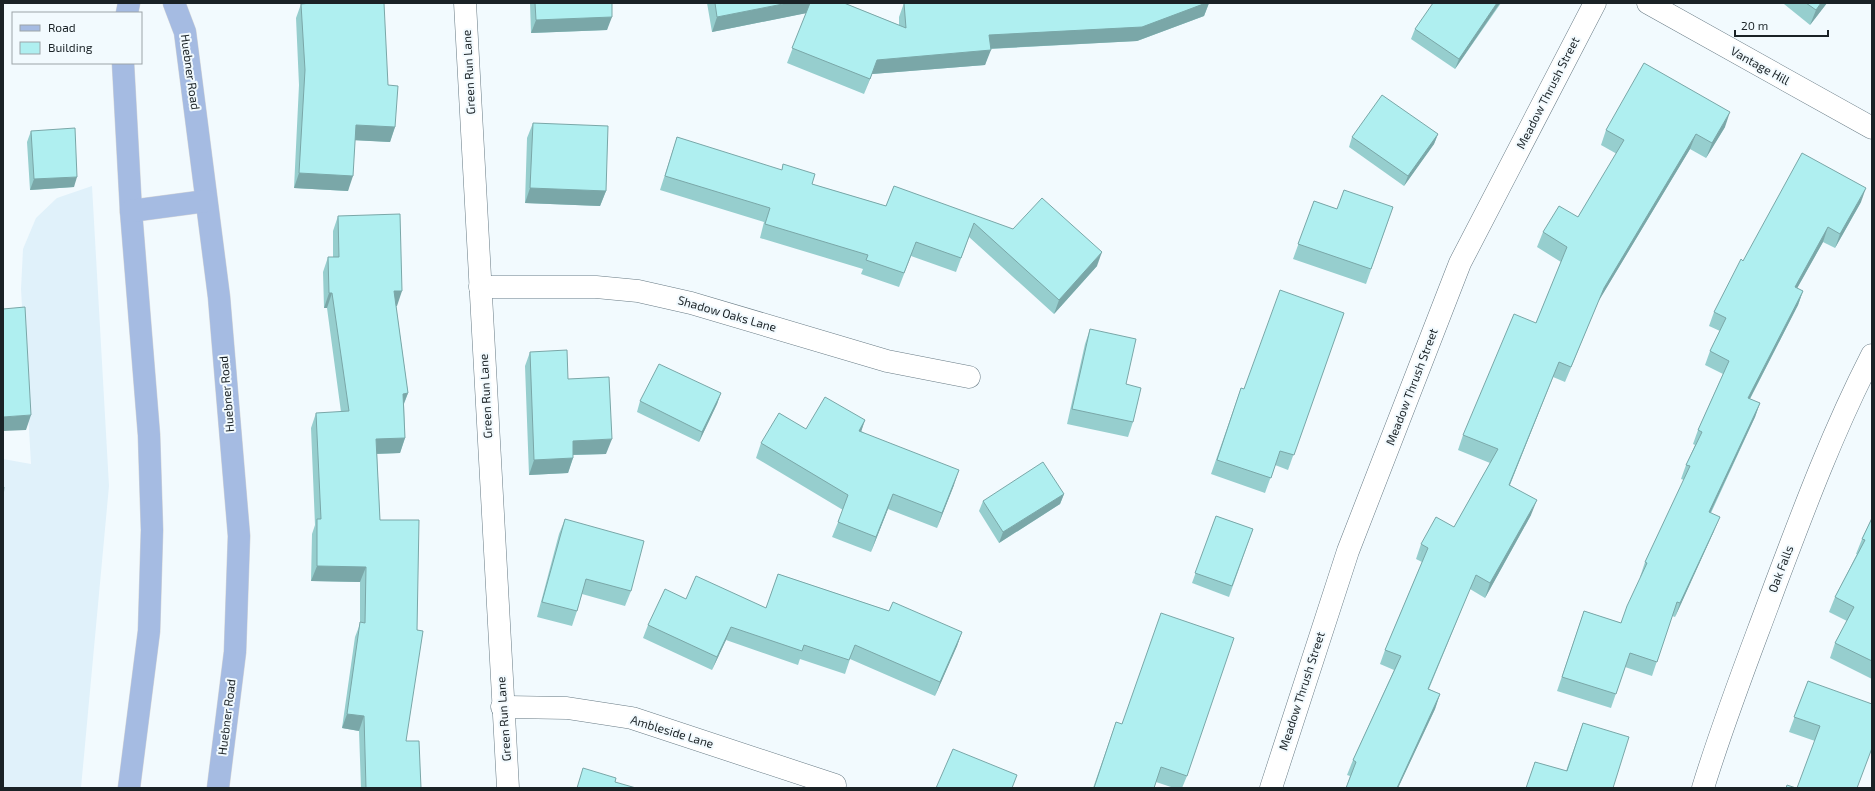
<svg xmlns="http://www.w3.org/2000/svg" width="1875" height="791" font-family="'Exo 2',sans-serif">
  <rect width="100%" height="100%" fill="#f2fafe"/>
  <!-- built -->
  <polygon fill="#e0f1fa" points="92,186 109,486 81,788 3,788 3,459 31,464 21,289 23,249 36,218 57,198"/>
  <g fill="none" stroke-linecap="round" stroke-linejoin="round">
    <defs>
      <g id="minor">
        <polyline points="465,3 508,788"/>
        <polyline points="1648,3 1872,128"/>
        <polyline points="480,287 596,287 638,291 691,303 887,361 969,377"/>
        <polyline points="502,707 567,708 632,718 835,785"/>
        <polyline points="1271,788 1348,551 1460,263 1595,3"/>
        <path d="M1703,788C1724,719 1751,651 1776,583C1805,506 1834,429 1872,355"/>
      </g>
      <g id="major">
        <polyline points="174,3 185,32 219,297 239,536 235,652 218,788"/>
        <polyline points="127,13 129,3"/>
        <polyline points="123,63 131,211 149,435 152,530 149,631 129,788"/>
        <polyline points="131,211 206,201"/>
      </g>
    </defs>
    <!-- minor casing -->
    <use href="#minor" stroke="#687b85" stroke-width="23"/>
    <!-- major casing -->
    <use href="#major" stroke="#d6d7d8" stroke-width="23"/>
    <!-- minor -->
    <use href="#minor" stroke="#fff" stroke-width="22"/>
    <!-- major -->
    <use href="#major" stroke="#a5bbe2" stroke-width="22"/>
  </g>
  <!-- wall -->
  <g fill="#96cece">
    <polygon points="530,3 612,3 607,30 531,33"/>
    <polygon points="707,3 844,3 899,25 899,17 904,3 1209,3 1204,16 1137,41 990,49 985,65 872,74 864,94 787,63 806,13 712,32"/>
    <polygon points="1501,3 1455,69 1411,39 1415,29"/>
    <polygon points="1784,3 1827,3 1810,25 1784,4"/>
    <polygon points="301,4 388,85 395,127 390,142 355,140 348,191 294,188 299,85 296,18"/>
    <polygon points="533,123 606,191 600,206 525,203 527,138"/>
    <polygon points="1725,127 1706,158 1690,149 1598,302 1565,382 1553,377 1510,485 1531,515 1485,598 1470,589 1429,689 1440,694 1435,709 1398,788 1346,788 1350,776 1347,775 1353,760 1394,670 1380,664 1385,650 1422,562 1416,559 1421,544 1454,527 1490,463 1458,450 1463,435 1536,323 1561,262 1537,247 1543,232 1578,217 1617,154 1601,145 1606,130"/>
    <polygon points="31,131 74,187 30,190 27,142"/>
    <polygon points="1438,134 1434,144 1404,186 1349,147 1352,137"/>
    <polygon points="677,137 812,184 886,206 894,186 1097,266 1054,314 969,237 956,272 911,256 899,287 861,274 863,269 760,238 764,222 660,190"/>
    <polygon points="1314,201 1337,209 1393,207 1366,284 1293,259"/>
    <polygon points="1861,202 1835,248 1823,242 1797,288 1803,291 1798,305 1750,399 1760,403 1755,417 1711,513 1714,531 1675,617 1672,616 1652,676 1625,667 1611,708 1557,691 1584,611 1621,623 1641,577 1640,577 1645,562 1684,480 1681,479 1686,465 1695,445 1693,444 1698,430 1723,374 1705,365 1710,351 1720,331 1709,326 1714,312 1743,261"/>
    <polygon points="338,216 397,306 396,306 408,393 404,404 405,438 400,453 377,454 380,520 406,741 421,788 361,788 359,731 342,728 355,637 360,624 360,582 311,581 312,534 315,525 311,428 316,413 341,412 327,308 324,308 323,272 328,257 333,257 333,231"/>
    <polygon points="1344,313 1288,470 1275,465 1265,493 1211,474 1241,388 1244,389"/>
    <polygon points="1090,329 1126,384 1133,422 1128,437 1067,424 1085,344"/>
    <polygon points="530,352 606,454 573,455 573,458 568,473 529,475 525,366"/>
    <polygon points="721,393 717,404 699,442 637,412 640,401"/>
    <polygon points="865,420 861,431 954,485 937,528 888,509 871,552 832,537 843,510 756,458 761,443 806,429"/>
    <polygon points="1064,494 1060,504 999,543 979,511 983,501"/>
    <polygon points="1216,516 1253,529 1229,597 1192,583"/>
    <polygon points="1872,518 1872,679 1830,658 1835,643 1847,621 1829,612 1835,597 1857,554 1856,554 1862,539"/>
    <polygon points="565,519 631,591 625,606 582,594 577,611 572,626 537,617 559,534"/>
    <polygon points="778,574 889,611 962,632 957,646 935,696 850,659 845,674 800,659 798,665 726,640 712,670 643,638 648,625 686,599 766,608"/>
    <polygon points="1808,681 1858,788 1815,741 1789,732"/>
    <polygon points="1116,722 1187,776 1182,788 1174,788 1156,782 1154,788 1093,788"/>
    <polygon points="1583,723 1613,788 1526,788 1535,762 1566,771"/>
  </g>
  <!-- shaded-wall -->
  <g fill="#7aa7a8">
    <polygon points="788,3 810,3 807,13 712,32 717,17"/>
    <polygon points="1206,3 1209,3 1204,16 1137,41 984,49 989,35"/>
    <polygon points="1497,3 1500,3 1455,69 1459,59"/>
    <polygon points="1821,3 1827,3 1810,25 1816,10"/>
    <polygon points="612,17 607,30 531,33 536,20"/>
    <polygon points="991,50 985,65 872,74 864,94 877,60"/>
    <polygon points="1730,112 1725,127 1706,158 1712,143"/>
    <polygon points="356,125 395,127 390,142 350,140"/>
    <polygon points="1438,134 1434,144 1404,186 1408,176"/>
    <polygon points="1696,134 1690,149 1598,302 1565,382 1571,367 1604,288"/>
    <polygon points="299,173 353,176 348,191 294,188"/>
    <polygon points="77,177 74,187 30,190 34,179"/>
    <polygon points="530,188 606,191 600,206 525,203"/>
    <polygon points="1866,188 1861,202 1835,248 1840,234"/>
    <polygon points="1828,227 1823,242 1790,301 1795,287"/>
    <polygon points="1102,252 1097,266 1054,314 1059,300"/>
    <polygon points="394,291 402,291 397,306 389,306"/>
    <polygon points="1803,291 1798,305 1743,412 1748,398"/>
    <polygon points="329,293 332,293 327,308 324,308"/>
    <polygon points="1559,362 1553,377 1504,499 1509,485"/>
    <polygon points="408,393 402,408 403,394"/>
    <polygon points="721,393 717,404 699,442 702,432"/>
    <polygon points="1760,403 1755,417 1704,526 1709,512"/>
    <polygon points="31,415 26,430 3,431 3,417"/>
    <polygon points="865,420 860,435 859,431"/>
    <polygon points="405,438 400,453 371,454 376,439"/>
    <polygon points="612,439 606,454 567,455 573,441"/>
    <polygon points="573,458 568,473 529,475 534,460"/>
    <polygon points="959,470 954,485 937,528 942,513"/>
    <polygon points="893,494 888,509 871,552 876,537"/>
    <polygon points="1064,494 1060,504 999,543 1003,532"/>
    <polygon points="1537,500 1531,515 1485,598 1490,583"/>
    <polygon points="1720,517 1714,531 1675,617 1680,603"/>
    <polygon points="317,566 366,567 360,582 311,581"/>
    <polygon points="731,627 726,640 712,670 717,657"/>
    <polygon points="962,632 957,646 935,696 940,682"/>
    <polygon points="1440,694 1435,709 1398,788 1397,788"/>
    <polygon points="347,714 364,716 359,731 342,728"/>
  </g>
  <!-- building -->
  <g fill="#afeff0" stroke="#7aa7a8">
    <polygon points="311,3 384,3 388,85 398,86 395,127 356,125 353,176 299,173 305,70 301,4"/>
    <polygon points="535,3 612,3 612,17 536,20"/>
    <polygon points="715,3 788,3 717,17"/>
    <polygon points="810,3 844,3 906,28 904,3 1206,3 1142,27 989,35 991,50 877,60 870,79 792,48"/>
    <polygon points="1433,3 1497,3 1459,59 1415,29"/>
    <polygon points="1806,3 1821,3 1816,10"/>
    <polygon points="1644,63 1730,112 1712,143 1696,134 1604,288 1571,367 1559,362 1509,485 1537,500 1490,583 1476,575 1428,689 1440,694 1397,788 1346,788 1356,762 1353,760 1401,656 1385,650 1428,548 1421,544 1436,517 1454,527 1498,449 1463,435 1514,314 1536,323 1567,247 1543,232 1559,206 1578,217 1624,140 1606,130"/>
    <polygon points="1382,95 1438,134 1408,176 1352,137"/>
    <polygon points="533,123 608,126 606,191 530,188"/>
    <polygon points="75,128 77,177 34,179 31,131"/>
    <polygon points="677,137 782,170 783,164 815,174 812,184 886,206 894,186 1013,229 1042,198 1102,252 1059,300 974,223 961,258 916,242 904,273 866,260 868,255 765,224 770,208 665,176"/>
    <polygon points="1802,153 1866,188 1840,234 1828,227 1795,287 1803,291 1748,398 1760,403 1709,512 1720,517 1680,603 1677,602 1657,662 1630,653 1616,694 1562,677 1584,611 1621,623 1627,606 1647,563 1645,562 1690,466 1686,465 1702,432 1698,430 1729,361 1710,351 1726,318 1714,312 1741,259 1743,261"/>
    <polygon points="1344,190 1393,207 1371,269 1298,244 1314,201 1337,209"/>
    <polygon points="400,214 402,291 394,291 408,393 403,394 405,438 376,439 380,520 419,520 417,630 423,631 406,741 419,741 421,788 366,788 364,716 347,714 360,622 365,623 366,567 317,566 317,519 321,519 316,413 349,411 332,293 329,293 328,257 339,257 338,216"/>
    <polygon points="1280,290 1344,313 1294,455 1280,451 1271,478 1217,460 1241,388 1244,389"/>
    <polygon points="25,307 31,415 3,417 3,309"/>
    <polygon points="1090,329 1136,339 1126,384 1141,388 1133,422 1072,409"/>
    <polygon points="567,350 568,379 609,377 612,439 573,441 573,458 534,460 530,352"/>
    <polygon points="659,364 721,393 702,432 640,401"/>
    <polygon points="825,397 865,420 859,431 959,470 942,513 893,494 876,537 838,522 848,495 761,443 779,413 806,429"/>
    <polygon points="1043,462 1064,494 1003,532 983,501"/>
    <polygon points="3,487 4,487 3,497"/>
    <polygon points="1216,516 1253,529 1232,586 1195,573"/>
    <polygon points="1872,518 1872,661 1835,643 1854,607 1835,597 1865,540 1862,539"/>
    <polygon points="565,519 644,541 631,591 586,579 577,611 542,602"/>
    <polygon points="778,574 889,611 893,602 962,632 940,682 855,645 849,660 804,645 802,651 731,627 717,657 648,625 665,589 686,599 696,576 766,608"/>
    <polygon points="1161,613 1234,638 1187,776 1161,767 1154,788 1094,788 1116,722 1122,724"/>
    <polygon points="1808,681 1872,704 1872,748 1857,788 1797,788 1820,726 1794,717"/>
    <polygon points="1583,723 1629,737 1613,788 1526,788 1535,762 1567,771"/>
    <polygon points="953,749 1017,775 1012,788 936,788"/>
    <polygon points="583,768 616,778 615,782 636,788 577,788"/>
    <polygon points="1787,785 1796,788 1786,788"/>
  </g>
  <g text-anchor="middle" stroke-width="4" stroke-linejoin="round" paint-order="stroke">
    <!-- street labels -->
    <g font-size="12" fill="#1a2226" stroke="#f2fafe">
      <text transform="translate(1760 66) rotate(29)" y="4">Vantage Hill</text>
      <text transform="translate(190 72) rotate(82)" y="4">Huebner Road</text>
      <text transform="translate(469 72) rotate(-93)" y="4">Green Run Lane</text>
      <text transform="translate(1548 93) rotate(-63)" y="4">Meadow Thrush Street</text>
      <text transform="translate(727 314) rotate(16)" y="4">Shadow Oaks Lane</text>
      <text transform="translate(1412 387) rotate(-69)" y="4">Meadow Thrush Street</text>
      <text transform="translate(227 394) rotate(-95)" y="4">Huebner Road</text>
      <text transform="translate(486 396) rotate(-93)" y="4">Green Run Lane</text>
      <text transform="translate(1781 569) rotate(-69)" y="4">Oak Falls</text>
      <text transform="translate(1302 691) rotate(-72)" y="4">Meadow Thrush Street</text>
      <text transform="translate(227 717) rotate(-83)" y="4">Huebner Road</text>
      <text transform="translate(504 719) rotate(-94)" y="4">Green Run Lane</text>
      <text transform="translate(672 732) rotate(17)" y="4">Ambleside Lane</text>
    </g>
  </g>
  <!-- border -->
  <rect width="1875" height="791" fill="none" stroke="#1a2226" stroke-width="8"/>
  <!-- legend -->
  <rect x="12" y="12" width="130" height="52" fill="#f2fafe" stroke="#9ca4a8"/>
  <rect x="20" y="25" width="20" height="6" fill="#a5bbe2" stroke="#9ca4a8"/>
  <text x="48" y="32" font-size="12" fill="#1a2226">Road</text>
  <rect x="20" y="42" width="20" height="12" fill="#afeff0" stroke="#9ca4a8"/>
  <text x="48" y="52" font-size="12" fill="#1a2226">Building</text>
  <!-- scale -->
  <path d="M1735 30v6h93v-6" fill="none" stroke="#1a2226" stroke-width="2"/>
  <text x="1741" y="30" font-size="12" fill="#1a2226" stroke="#f2fafe" stroke-width="3" paint-order="stroke">20 m</text>
</svg>
